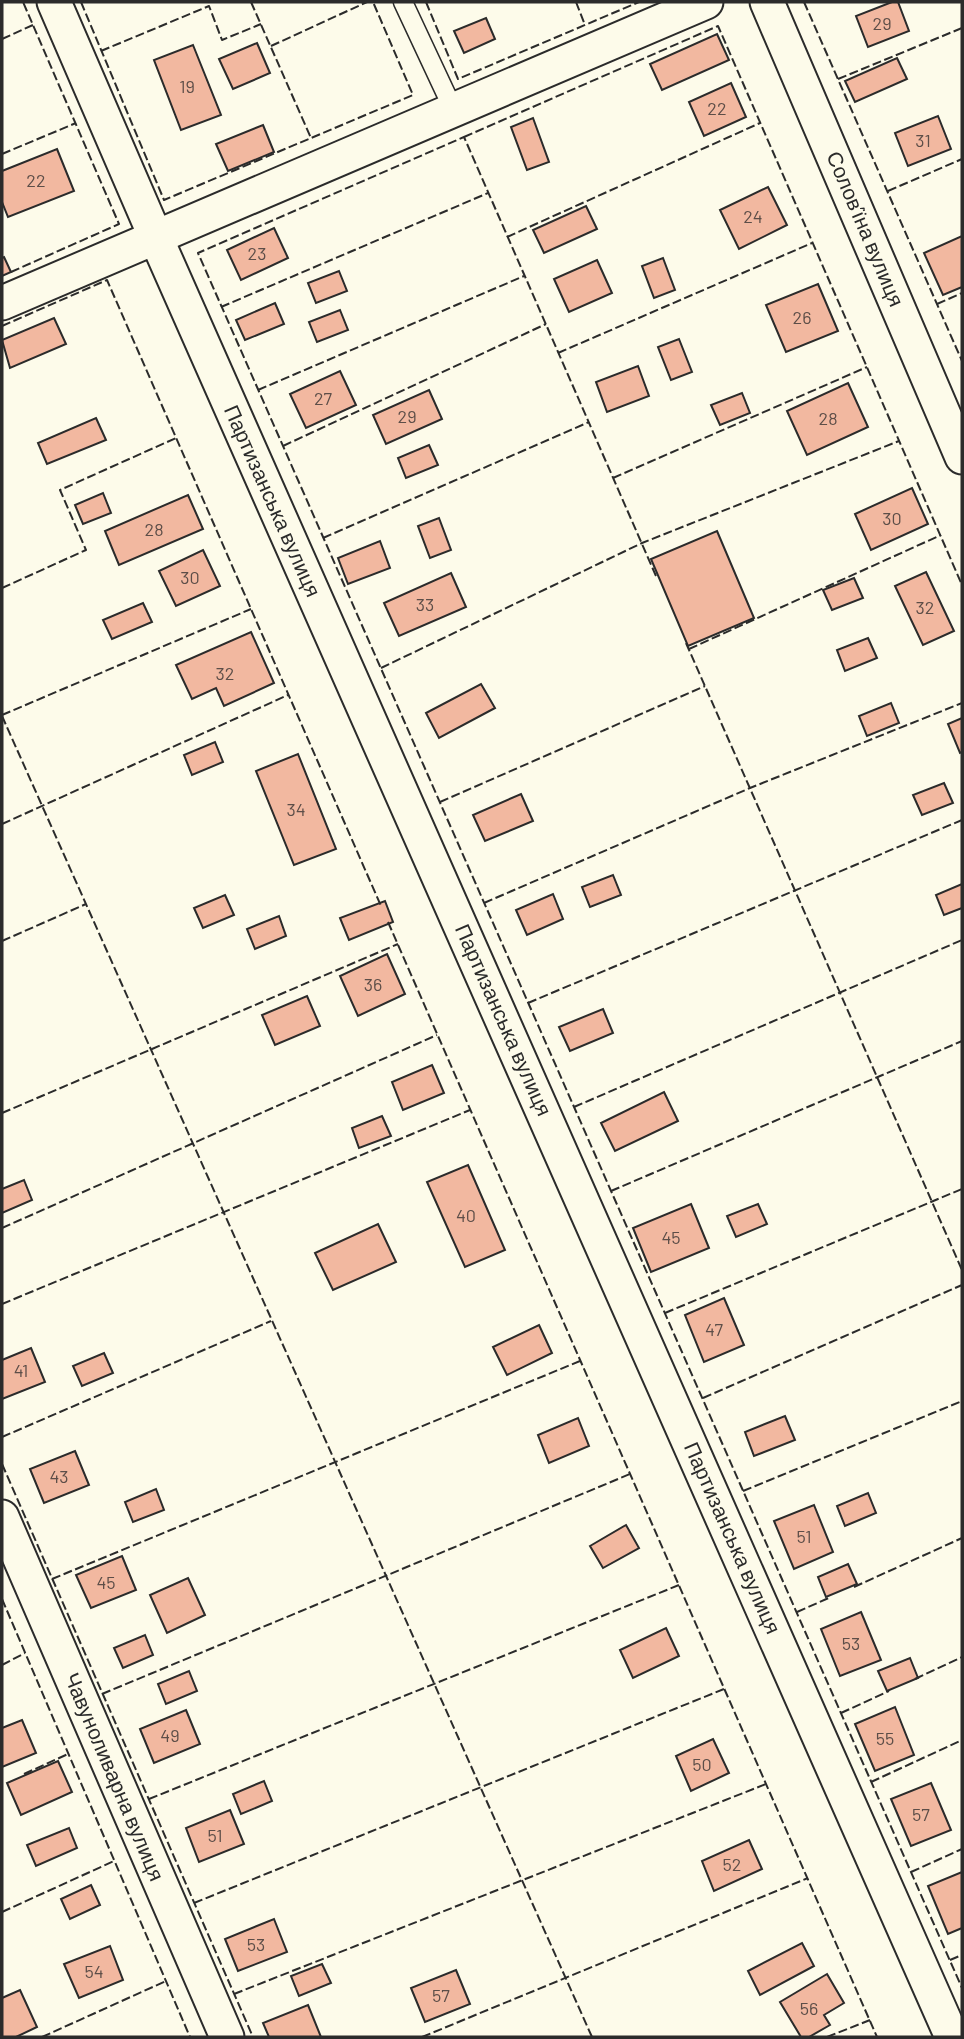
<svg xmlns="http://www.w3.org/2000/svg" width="964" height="2039" font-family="Barlow,sans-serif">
  <rect width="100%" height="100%" fill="#fdfbea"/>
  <!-- building -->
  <g fill="#f2b8a0" stroke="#2b2b2b" stroke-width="2">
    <polygon points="892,2 898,2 909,31 868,47 856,16"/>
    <polygon points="486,18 495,39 464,53 454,31"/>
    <polygon points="717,34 729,60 662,90 650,64"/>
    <polygon points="257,43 270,73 233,89 219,59"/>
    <polygon points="193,45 221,115 181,130 154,60"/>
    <polygon points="897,58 907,79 855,102 845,81"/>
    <polygon points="731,83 746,117 704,136 689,102"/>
    <polygon points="938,116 951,149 908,166 895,133"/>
    <polygon points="533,118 549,162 527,170 511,127"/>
    <polygon points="263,125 274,152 228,171 216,144"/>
    <polygon points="57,149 74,191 8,217 2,202 2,171"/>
    <polygon points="768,187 787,225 739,249 720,210"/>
    <polygon points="586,206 597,229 544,253 533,230"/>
    <polygon points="274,228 288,258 241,280 227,250"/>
    <polygon points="962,236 962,287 943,295 924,253"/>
    <polygon points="4,257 11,272 2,276 2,258"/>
    <polygon points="663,258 675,290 654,298 642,266"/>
    <polygon points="597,260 612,293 569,312 554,279"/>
    <polygon points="339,271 347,291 316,303 308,283"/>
    <polygon points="818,284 838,331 786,352 766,305"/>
    <polygon points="275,303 284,324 245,340 236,320"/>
    <polygon points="340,310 348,330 317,342 309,322"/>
    <polygon points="54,318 66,344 10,368 2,340"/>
    <polygon points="679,339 692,372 671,380 658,347"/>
    <polygon points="638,366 649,396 607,412 596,382"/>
    <polygon points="340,371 356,405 306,428 290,394"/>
    <polygon points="848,383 868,427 807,455 787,411"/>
    <polygon points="429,390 442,419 386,444 373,415"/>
    <polygon points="742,393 750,413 720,425 711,405"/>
    <polygon points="96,418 106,440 47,464 38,443"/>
    <polygon points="429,445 438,465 406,478 398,458"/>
    <polygon points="912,488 928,524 871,550 855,514"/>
    <polygon points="103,493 111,513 83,524 75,505"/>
    <polygon points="188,495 203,529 119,565 105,531"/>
    <polygon points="439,518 451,550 430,558 418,526"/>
    <polygon points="717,531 754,618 688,646 651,559"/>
    <polygon points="380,541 390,568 348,584 338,558"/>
    <polygon points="203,550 220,586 176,606 159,571"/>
    <polygon points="926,572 954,631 923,645 895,586"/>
    <polygon points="451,573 466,607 399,636 384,603"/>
    <polygon points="854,578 863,598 832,610 823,590"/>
    <polygon points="143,603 152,622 112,639 103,620"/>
    <polygon points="251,632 274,683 224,706 216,688 192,699 176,665"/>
    <polygon points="868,638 877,658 845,671 837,650"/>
    <polygon points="481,684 495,708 439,738 426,713"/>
    <polygon points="891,703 899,723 867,736 859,716"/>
    <polygon points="962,718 962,752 960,753 948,724"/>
    <polygon points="215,742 223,762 192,775 184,755"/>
    <polygon points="298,754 336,849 294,865 256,771"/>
    <polygon points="944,783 953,803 922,815 913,795"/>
    <polygon points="521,794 533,821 485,841 473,815"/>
    <polygon points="613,875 621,895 590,907 582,887"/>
    <polygon points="962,884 962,908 944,915 936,895"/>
    <polygon points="553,894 563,919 527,935 516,910"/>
    <polygon points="225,895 234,915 203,928 194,908"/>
    <polygon points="385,901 393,922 349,940 340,918"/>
    <polygon points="279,916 286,936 255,949 247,929"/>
    <polygon points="387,954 405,994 358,1016 340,976"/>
    <polygon points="307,996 320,1026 275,1045 262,1015"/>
    <polygon points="603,1009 613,1033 570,1051 559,1027"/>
    <polygon points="432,1065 444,1093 403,1110 392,1082"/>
    <polygon points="664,1092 678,1121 615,1151 601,1123"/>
    <polygon points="382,1116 391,1136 359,1148 352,1128"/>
    <polygon points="468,1165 505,1250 465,1267 427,1182"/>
    <polygon points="24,1180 32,1200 2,1213 2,1189"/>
    <polygon points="691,1204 709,1248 651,1272 633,1228"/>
    <polygon points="758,1204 767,1224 736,1237 727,1216"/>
    <polygon points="378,1224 396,1262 333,1290 315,1253"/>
    <polygon points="724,1298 744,1345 704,1362 685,1315"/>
    <polygon points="539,1325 552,1353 507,1375 493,1347"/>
    <polygon points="31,1348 45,1382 2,1399 2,1360"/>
    <polygon points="104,1353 113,1373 82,1386 73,1366"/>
    <polygon points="785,1416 795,1440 754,1456 745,1432"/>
    <polygon points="578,1418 589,1446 549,1463 538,1435"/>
    <polygon points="75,1451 89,1485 44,1503 30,1469"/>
    <polygon points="156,1489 164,1510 133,1522 125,1502"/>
    <polygon points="868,1493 876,1513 845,1526 837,1506"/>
    <polygon points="814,1505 833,1552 794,1569 774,1521"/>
    <polygon points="626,1525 639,1548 603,1568 590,1546"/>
    <polygon points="122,1556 136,1590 91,1608 76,1575"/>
    <polygon points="848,1564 857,1584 826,1597 818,1577"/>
    <polygon points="188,1578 205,1615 167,1633 150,1595"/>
    <polygon points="861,1612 881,1660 840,1676 821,1629"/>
    <polygon points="666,1628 679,1656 633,1678 620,1650"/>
    <polygon points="145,1635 153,1655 123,1668 114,1648"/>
    <polygon points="910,1658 918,1678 887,1691 878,1671"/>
    <polygon points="189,1671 197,1691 166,1704 158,1684"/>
    <polygon points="895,1707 914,1755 875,1771 855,1724"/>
    <polygon points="186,1710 200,1744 154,1763 140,1729"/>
    <polygon points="22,1720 36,1753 2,1767 2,1728"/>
    <polygon points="713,1739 729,1773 691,1791 676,1756"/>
    <polygon points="58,1761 72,1792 21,1815 7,1783"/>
    <polygon points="264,1781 272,1801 241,1814 233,1794"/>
    <polygon points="931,1783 951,1830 911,1846 891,1799"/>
    <polygon points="230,1810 244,1844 199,1862 186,1828"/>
    <polygon points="69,1828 77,1848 36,1866 27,1845"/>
    <polygon points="749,1840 762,1869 714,1891 702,1861"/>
    <polygon points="962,1872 962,1928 948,1934 928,1886"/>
    <polygon points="91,1885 100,1905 70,1919 61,1899"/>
    <polygon points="274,1919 287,1952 238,1971 225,1939"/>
    <polygon points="802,1943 814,1966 760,1995 748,1971"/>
    <polygon points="110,1946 123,1980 79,1998 64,1964"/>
    <polygon points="322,1964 331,1983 299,1996 291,1976"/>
    <polygon points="456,1970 470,2004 425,2022 411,1988"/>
    <polygon points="827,1974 844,2003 824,2015 830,2025 809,2037 801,2037 780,2002"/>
    <polygon points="20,1990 37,2027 16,2037 2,2037 2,1998"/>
    <polygon points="308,2005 321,2037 269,2037 263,2023"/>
  </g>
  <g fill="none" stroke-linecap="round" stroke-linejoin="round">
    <defs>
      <polyline id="lane" points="403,2 454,111"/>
      <g id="street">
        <polyline points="54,2 156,238 952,2037"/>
        <polyline points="767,2 962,457"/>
        <polyline points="2,303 706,2"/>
        <polyline points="2,1517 227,2037"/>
      </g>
    </defs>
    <!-- lane casing -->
    <use href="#lane" stroke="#2b2b2b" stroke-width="21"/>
    <!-- street casing -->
    <use href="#street" stroke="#2b2b2b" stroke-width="37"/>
    <!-- lane -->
    <use href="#lane" stroke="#fdfbea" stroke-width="18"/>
    <!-- street -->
    <use href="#street" stroke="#fdfbea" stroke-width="33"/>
    <!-- fence -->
    <g stroke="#2b2b2b" stroke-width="2" stroke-dasharray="9 3.5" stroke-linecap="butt">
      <polyline points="81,2 164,200 413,95 373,2"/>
      <polyline points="251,2 311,138"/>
      <polyline points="426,2 458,79 639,2"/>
      <polyline points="576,2 585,25"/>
      <polyline points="804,2 962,361"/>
      <polyline points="2,39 33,25"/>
      <polyline points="271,46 367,2"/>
      <polyline points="101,51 209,6 222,40 261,24"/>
      <polyline points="838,79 962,28"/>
      <polyline points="464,137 718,26 962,585"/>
      <polyline points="2,154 76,123"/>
      <polyline points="888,191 962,159"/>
      <polyline points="507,237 760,123"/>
      <polyline points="11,272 119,224 23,2"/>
      <polyline points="937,304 962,293"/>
      <polyline points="221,307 488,193"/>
      <polyline points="2,326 107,280 381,906"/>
      <polyline points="558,353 812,243"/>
      <polyline points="258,390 524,276"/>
      <polyline points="283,446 546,324"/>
      <polyline points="613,478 867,367"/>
      <polyline points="323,538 589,422"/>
      <polyline points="656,576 464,137 198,253 962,1988"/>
      <polyline points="2,588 86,550 60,490 176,438"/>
      <polyline points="686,643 962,1270"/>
      <polyline points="689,649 941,535"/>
      <polyline points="381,668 642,543 899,441"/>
      <polyline points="2,715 251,609"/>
      <polyline points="2,716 592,2037"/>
      <polyline points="440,802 705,686"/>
      <polyline points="2,824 288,695"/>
      <polyline points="484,903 750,788 962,703"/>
      <polyline points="388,922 877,2037"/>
      <polyline points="2,941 86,904"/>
      <polyline points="528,1003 962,820"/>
      <polyline points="574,1107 962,940"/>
      <polyline points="2,1113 398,944"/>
      <polyline points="611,1191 962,1041"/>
      <polyline points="2,1228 437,1035"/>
      <polyline points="2,1304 470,1110"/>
      <polyline points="665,1313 962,1189"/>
      <polyline points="703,1398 962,1285"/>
      <polyline points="2,1437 271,1321"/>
      <polyline points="2,1464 253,2037"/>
      <polyline points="743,1491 962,1401"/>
      <polyline points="52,1579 580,1361"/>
      <polyline points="854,1587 962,1538"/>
      <polyline points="2,1599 190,2037"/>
      <polyline points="797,1612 831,1597"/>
      <polyline points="2,1665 25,1653"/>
      <polyline points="915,1679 962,1657"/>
      <polyline points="102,1694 630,1474"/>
      <polyline points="841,1713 889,1691"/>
      <polyline points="24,1774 68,1754"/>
      <polyline points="871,1782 962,1740"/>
      <polyline points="149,1799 679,1585"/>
      <polyline points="911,1872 962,1849"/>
      <polyline points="194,1903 724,1689"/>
      <polyline points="2,1912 114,1861"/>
      <polyline points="950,1960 962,1955"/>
      <polyline points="234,1994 766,1784"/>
      <polyline points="42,2037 166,1981"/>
      <polyline points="422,2037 808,1878"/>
      <polyline points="827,2037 870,2020"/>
    </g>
  </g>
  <g text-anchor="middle" stroke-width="5" stroke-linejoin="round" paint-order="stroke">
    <!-- number labels -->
    <g font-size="18" fill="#5d4e48">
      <text x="882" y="30">29</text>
      <text x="187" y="93">19</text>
      <text x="717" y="115">22</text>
      <text x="923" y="147">31</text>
      <text x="36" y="187">22</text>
      <text x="753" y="223">24</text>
      <text x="257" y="260">23</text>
      <text x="802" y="324">26</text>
      <text x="323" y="405">27</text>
      <text x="407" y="423">29</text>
      <text x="828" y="425">28</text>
      <text x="892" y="525">30</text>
      <text x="154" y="536">28</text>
      <text x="190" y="584">30</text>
      <text x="425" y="611">33</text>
      <text x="925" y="614">32</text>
      <text x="225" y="680">32</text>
      <text x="296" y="816">34</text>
      <text x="373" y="991">36</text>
      <text x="466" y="1222">40</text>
      <text x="671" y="1244">45</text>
      <text x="714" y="1336">47</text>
      <text x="21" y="1377">41</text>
      <text x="59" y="1483">43</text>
      <text x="804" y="1543">51</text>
      <text x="106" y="1589">45</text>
      <text x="851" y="1650">53</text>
      <text x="170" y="1742">49</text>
      <text x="885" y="1745">55</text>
      <text x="702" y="1771">50</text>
      <text x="921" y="1821">57</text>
      <text x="215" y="1842">51</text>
      <text x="732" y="1871">52</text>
      <text x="256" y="1951">53</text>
      <text x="94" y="1978">54</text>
      <text x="441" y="2002">57</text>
      <text x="809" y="2015">56</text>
    </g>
    <!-- street labels -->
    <g font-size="21" fill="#2b2b2b" stroke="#fdfbea">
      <text transform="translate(865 229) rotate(67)" y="7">Соловʼїна вулиця</text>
      <text transform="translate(272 501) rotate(66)" y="7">Партизанська вулиця</text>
      <text transform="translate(503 1020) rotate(66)" y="7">Партизанська вулиця</text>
      <text transform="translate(732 1538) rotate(66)" y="7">Партизанська вулиця</text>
      <text transform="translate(114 1777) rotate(67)" y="7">Чавуноливарна вулиця</text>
    </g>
  </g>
  <!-- border -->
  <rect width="964" height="2039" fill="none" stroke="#2b2b2b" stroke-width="7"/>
</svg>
